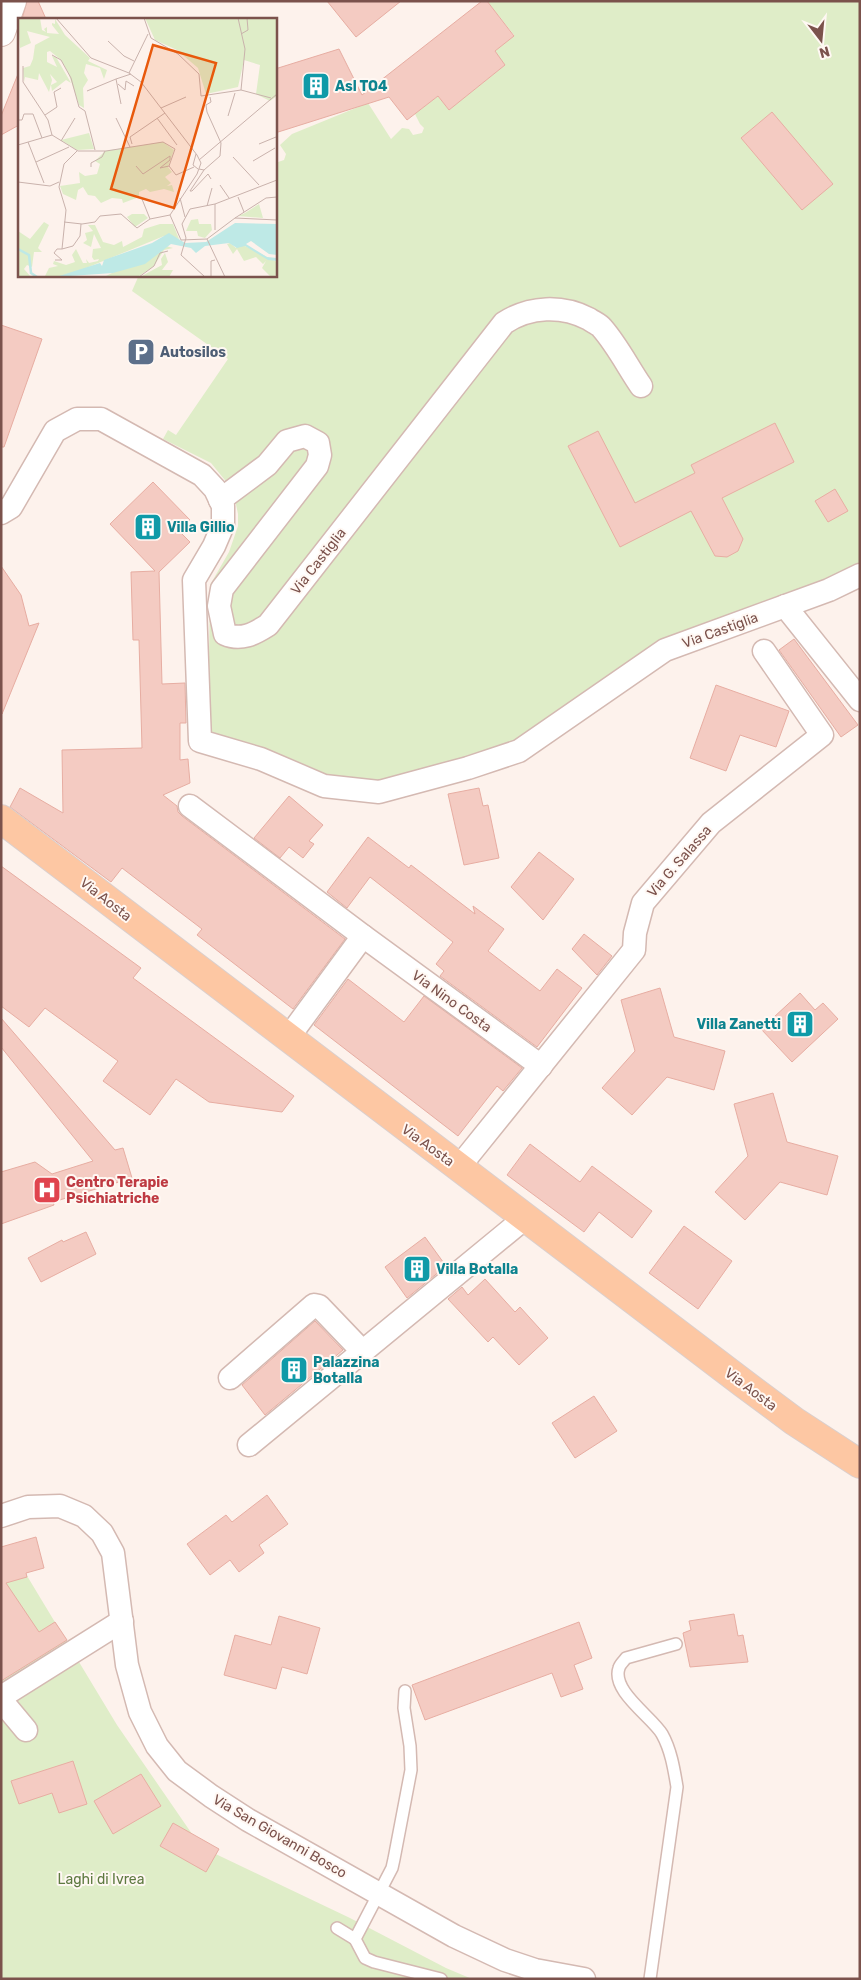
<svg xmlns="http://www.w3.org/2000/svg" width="861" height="1980" font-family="Rubik,sans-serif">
  <rect width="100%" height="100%" fill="#fdf2ec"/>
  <!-- green -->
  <g fill="#dfedc8">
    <polygon points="487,1 860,1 860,570 663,647 518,746 379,782 327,778 208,732 210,585 229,552 238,526 238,514 233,490 211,463 163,439 168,430 176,435 228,359 132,291 139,275 275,275 275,163 284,160 286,154 280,145 292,134 368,103 391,139 402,128 409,129 413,135 422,133 424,128 420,124 415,114 438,96 449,110 505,65 495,51 514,35"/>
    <polygon points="9,1546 117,1725 201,1847 350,1918 446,1968 472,1979 1,1979 1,1548"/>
  </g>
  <!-- building -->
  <g fill="#f4cbc2" stroke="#e7ada2">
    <polygon points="27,1 38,1 46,19 22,19"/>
    <polygon points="327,1 401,1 356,37"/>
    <polygon points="482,1 487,1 514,36 495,51 505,65 449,110 438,96 407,120 389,97 275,133 275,69 339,49 362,95"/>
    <polygon points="18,74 19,125 1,135 1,116"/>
    <polygon points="772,112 833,184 802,210 741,138"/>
    <polygon points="1,325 42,339 4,447 1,447"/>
    <polygon points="775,423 794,462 722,498 743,539 738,551 727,557 715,556 691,511 620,547 568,446 598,431 635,503 695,473 691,465"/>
    <polygon points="153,482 190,520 179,531 190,542 159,572 162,684 185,683 186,723 180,723 180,760 188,759 190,783 163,795 177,806 178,812 182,816 345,939 293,1009 197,935 202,929 122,868 111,882 10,807 20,788 63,813 62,750 142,748 139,640 133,640 131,572 155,571 110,524"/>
    <polygon points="835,489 848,511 828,522 815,501"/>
    <polygon points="1,566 21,595 29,626 39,623 2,714"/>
    <polygon points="794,639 858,725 841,737 779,650"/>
    <polygon points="716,685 789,711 776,747 740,735 726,771 690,758"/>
    <polygon points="479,788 483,806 488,805 499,858 464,865 448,794"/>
    <polygon points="289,796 323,825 309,841 314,844 303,858 289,847 280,858 254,838"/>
    <polygon points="368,837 409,868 411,865 475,914 473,906 504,929 488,951 540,991 557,969 582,988 537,1047 440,976 444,971 436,964 453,942 370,877 347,908 327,892"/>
    <polygon points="539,852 574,879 543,920 511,887"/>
    <polygon points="1,866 141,968 133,978 294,1096 282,1112 209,1102 176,1079 150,1115 103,1081 118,1061 45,1008 29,1027 1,1006"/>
    <polygon points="584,934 612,956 597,975 572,949"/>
    <polygon points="348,979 404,1022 424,996 522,1068 503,1091 497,1086 458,1136 314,1025"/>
    <polygon points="660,988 674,1037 725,1051 714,1090 667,1077 632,1115 602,1088 635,1051 621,1000"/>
    <polygon points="800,993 815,1010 823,1003 838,1019 792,1062 761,1029"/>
    <polygon points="1,1018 115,1150 123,1148 132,1178 53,1202 54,1205 1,1224 1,1172 35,1162 52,1174 93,1161 1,1047"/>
    <polygon points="773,1093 787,1142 838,1156 827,1195 780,1182 745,1220 715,1192 748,1156 734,1104"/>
    <polygon points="530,1144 580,1182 592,1166 652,1211 632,1238 599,1212 584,1232 507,1175"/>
    <polygon points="684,1226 732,1261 698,1309 649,1273"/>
    <polygon points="86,1232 96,1254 41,1282 28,1258 62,1240 63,1242"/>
    <polygon points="425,1237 446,1266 407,1298 385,1267"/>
    <polygon points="485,1279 515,1312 520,1307 548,1338 519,1365 493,1337 488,1342 448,1299 462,1287 468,1295"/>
    <polygon points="315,1321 343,1350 265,1415 242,1385"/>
    <polygon points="594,1396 617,1431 575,1458 552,1423"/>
    <polygon points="267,1495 288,1524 259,1545 264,1553 239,1572 230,1560 210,1575 187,1544 226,1515 232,1522"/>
    <polygon points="36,1537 44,1568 26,1573 27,1577 6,1583 39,1632 55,1622 67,1640 1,1681 1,1547"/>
    <polygon points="734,1614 738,1636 743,1635 748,1662 690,1667 683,1633 691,1630 689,1621"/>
    <polygon points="279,1616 320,1628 307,1674 282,1667 276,1689 224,1675 235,1635 271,1645"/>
    <polygon points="579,1622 592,1658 574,1665 583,1689 561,1697 552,1673 425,1720 412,1685"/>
    <polygon points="73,1761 87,1804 59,1813 52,1793 19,1804 11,1781"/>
    <polygon points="141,1774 161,1806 113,1834 94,1801"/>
    <polygon points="173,1823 219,1849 206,1872 160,1846"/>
  </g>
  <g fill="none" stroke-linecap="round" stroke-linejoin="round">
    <defs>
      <g id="service">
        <polyline points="405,1691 404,1708 410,1746 411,1770 394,1859 392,1868 355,1939 365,1958 374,1962 441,1979"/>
        <polyline points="337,1928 355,1939"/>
        <path d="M650,1979L677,1787C674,1769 671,1750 662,1734C652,1717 611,1691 619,1668C620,1664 624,1661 626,1658L676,1644"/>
      </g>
      <g id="minor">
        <path d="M220,500L267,465L287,441L305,436L318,443L320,455L317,466L222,589L219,606L225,634C241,641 254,634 268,625L504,323C530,306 562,305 589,319C593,322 599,324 602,328C617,345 628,367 641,386"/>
        <polyline points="1,513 11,507 55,431 77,419 101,419 202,475 215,489 223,506 223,525 214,546 194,580 200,741 261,759 324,786 379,792 468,768 519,751 665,650 829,590 860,575"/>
        <polyline points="785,606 860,700"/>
        <polyline points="190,806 363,936 541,1066"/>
        <polyline points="288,1038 363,936"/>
        <polyline points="459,1167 634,950 635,933 643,903 711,823 822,735 764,651"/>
        <polyline points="230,1378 314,1305 319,1306 363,1352"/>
        <polyline points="249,1445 525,1218"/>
        <polyline points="1,1516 28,1507 60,1506 84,1516 102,1533 113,1553 127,1665 140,1712 157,1746 177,1771 211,1796 248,1820 454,1936 505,1960 535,1970 584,1979"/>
        <polyline points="1,1697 122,1621"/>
        <polyline points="1,1700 26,1730"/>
      </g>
      <polyline id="secondary" points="1,32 12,1"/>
      <polyline id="primary" points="1,819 743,1383 794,1421 860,1464"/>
    </defs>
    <!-- service casing -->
    <use href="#service" stroke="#d4b9b2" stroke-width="14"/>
    <!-- minor casing -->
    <use href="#minor" stroke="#d4b9b2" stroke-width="25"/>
    <!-- secondary casing -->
    <use href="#secondary" stroke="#d9bab2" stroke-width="30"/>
    <!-- primary casing -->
    <use href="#primary" stroke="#dacfcd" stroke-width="30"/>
    <!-- service -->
    <use href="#service" stroke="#fff" stroke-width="11"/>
    <!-- minor -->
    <use href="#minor" stroke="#fff" stroke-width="22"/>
    <!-- secondary -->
    <use href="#secondary" stroke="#fff" stroke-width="28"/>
    <!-- primary -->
    <use href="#primary" stroke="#fdc7a3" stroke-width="28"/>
  </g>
  <!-- icons -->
  <defs>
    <symbol id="building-square" viewBox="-11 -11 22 22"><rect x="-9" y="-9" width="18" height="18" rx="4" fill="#0f9aa8" stroke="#fff8f3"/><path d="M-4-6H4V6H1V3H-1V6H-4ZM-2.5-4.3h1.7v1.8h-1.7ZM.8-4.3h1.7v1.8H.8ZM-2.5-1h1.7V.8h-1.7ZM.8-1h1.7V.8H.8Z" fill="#fff"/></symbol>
    <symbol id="parking-square" viewBox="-11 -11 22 22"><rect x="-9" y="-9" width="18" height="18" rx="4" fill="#5c6f8a" stroke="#fff8f3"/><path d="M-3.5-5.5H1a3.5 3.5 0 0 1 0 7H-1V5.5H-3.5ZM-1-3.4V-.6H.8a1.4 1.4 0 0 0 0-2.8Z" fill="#fff"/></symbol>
    <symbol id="hospital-square" viewBox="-11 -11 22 22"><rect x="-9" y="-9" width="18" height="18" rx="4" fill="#e0444e" stroke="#fff8f3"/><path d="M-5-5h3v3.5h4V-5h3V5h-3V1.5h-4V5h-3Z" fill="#fff"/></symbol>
  </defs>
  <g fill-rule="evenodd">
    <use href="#building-square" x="300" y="70" width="32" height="32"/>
    <use href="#parking-square" x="125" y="336" width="32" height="32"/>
    <use href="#building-square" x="132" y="511" width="32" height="32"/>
    <use href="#building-square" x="784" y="1008" width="32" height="32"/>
    <use href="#hospital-square" x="31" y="1174" width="32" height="32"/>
    <use href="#building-square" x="401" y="1253" width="32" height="32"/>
    <use href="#building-square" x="278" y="1354" width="32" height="32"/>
  </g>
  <g text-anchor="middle" stroke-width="4" stroke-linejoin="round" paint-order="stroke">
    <!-- culture labels -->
    <g font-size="14" font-weight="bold" fill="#0d838f" stroke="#fff8f3" text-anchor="start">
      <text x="335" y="91">Asl TO4</text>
      <text x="167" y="532">Villa Gillio</text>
      <text x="781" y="1029" text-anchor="end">Villa Zanetti</text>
      <text x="436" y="1274">Villa Botalla</text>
      <text x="313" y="1367">Palazzina<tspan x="313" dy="16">Botalla</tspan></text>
    </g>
    <!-- service labels -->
    <g font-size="14" font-weight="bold" fill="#4e5e75" stroke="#fff8f3" text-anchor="start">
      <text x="160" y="357">Autosilos</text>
    </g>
    <!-- street labels -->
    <g font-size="14" fill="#7b524c" stroke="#fff8f3">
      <text transform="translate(318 561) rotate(-52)" y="5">Via Castiglia</text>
      <text transform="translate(720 630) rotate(-20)" y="5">Via Castiglia</text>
      <text transform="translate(679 861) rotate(-49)" y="5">Via G. Salassa</text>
      <text transform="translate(106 899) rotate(38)" y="5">Via Aosta</text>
      <text transform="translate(452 1001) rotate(36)" y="5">Via Nino Costa</text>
      <text transform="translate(428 1145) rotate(36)" y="5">Via Aosta</text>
      <text transform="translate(751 1389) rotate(37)" y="5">Via Aosta</text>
      <text transform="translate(280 1836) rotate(30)" y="5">Via San Giovanni Bosco</text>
    </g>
    <!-- health labels -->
    <g font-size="14" font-weight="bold" fill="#be3a42" stroke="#fff8f3" text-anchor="start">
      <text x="66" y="1187">Centro Terapie<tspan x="66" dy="16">Psichiatriche</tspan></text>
    </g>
    <!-- park labels -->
    <g font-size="14" fill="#5e7a41" stroke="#fff8f3">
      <text x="101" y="1884">Laghi di Ivrea</text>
    </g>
  </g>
  <!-- overview -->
  <g transform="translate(18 18)">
    <rect width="259" height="259" fill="#fdf2ec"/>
    <path d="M0,0H22L24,12L28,14L26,11L29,9V15L41,16L34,7V5L37,6V1L47,17L72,40L70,43L89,52L86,61L82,50L68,46L66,55L70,62L65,70L66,90L61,87L50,54L43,42L32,33L29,34V44L39,49L34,38L38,39L53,65L48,62L34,73L33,67L39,64L32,56L34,62L31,74L21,55L20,62L7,59L6,64L5,50L12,48L15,41L17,27L32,19L9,13L13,25L2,30ZM127,0H259V78L252,83L238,76L242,47L226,42L220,69L188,76L180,50L159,32L137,22ZM71,115L76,131L59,132L43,122ZM145,124L156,132L150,149L154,154L147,159L153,165L149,168L154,167L156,174L146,171L132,174L128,171L121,174V179L105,185L104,181L94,180L83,185L77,178L70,177L65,169L60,172L58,182L45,176L42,168L62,165L61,154L67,158L79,156L82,146L77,143L87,133ZM241,186L245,200L220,198L227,195ZM114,196H126L130,200L117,209L109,199ZM180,201L181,206H193L194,212L187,220L180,218L179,213H168L173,202ZM26,204L31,207L20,230L24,234H16L14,249L9,247L6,251L13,259H0V213L12,221ZM142,206H155L161,221L146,218L56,255L38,259H16L27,258L31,250L40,248L35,246L36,243L48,247L57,244L54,237L58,231L65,245H69L68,241L71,245L80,243L81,241L76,242L74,239L75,231L83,230L76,216L73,229L65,225L69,222L67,215L75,213L70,207H77L85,224L96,227L104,223L105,229L124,219L126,211ZM212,225L218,230L219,227L227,228L259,244V257L253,259L244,250L248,243L245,246L238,239L226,243L219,231L215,236L209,226ZM148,228L155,230L146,232L136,248L121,258L86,259ZM147,235L150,244L144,252H155L151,259H122L144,247L143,241Z" fill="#dfedc8"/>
    <path d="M217,205L259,206V237L251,236L233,223L228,226L249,239L259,240V243L250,242L227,228L219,230L211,225L187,228L178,235L173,230L153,226L127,246L95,255L38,259L82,245L84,248L86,242L134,225L151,215L167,225L188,224Z" fill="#bee9e6"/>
    <path fill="none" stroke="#bee9e6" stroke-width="2.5" d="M0,231L11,237L13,255L19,259"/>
    <path fill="none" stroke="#c9b2ac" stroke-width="1" d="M38,0L73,40L111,55L123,64L179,137L183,145L179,156L152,197L163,222L189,221M126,0L133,20L160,36L181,56L183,78L223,72M220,0L227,31L223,72M223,16L230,12L229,0M90,23L106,38L116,43M34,37L43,42L53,60L61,89L67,93L77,132M5,48V64L30,102L34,117M111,55L130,16M100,66L107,72L108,63L116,68M223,72L253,80M69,73L98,61M192,79L193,84L188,87L189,94L203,125M103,86L98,61L113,56M143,90L168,79M27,97L39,89L36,74L43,70M210,98L217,75M98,100L112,129M139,100L159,127M0,102H4L6,96H15L24,120M43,123L57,100M10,124L26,165M114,126L112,119L147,95M241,126L258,119M0,127L34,117L60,133H88L145,124L157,131L151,148L158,157L176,149M59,133L46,146L41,169L48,192L44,231L55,228L62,218L63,206M178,136L175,147L180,151M215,139L241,167M181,142L259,76M235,143L257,130M18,144L51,129M118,148L125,156L152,138V142L142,150L151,148M73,149V145L84,139L87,133M181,151L186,152L202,138L203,125M0,164L32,168L41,164M202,167L211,180M174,173L190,156L193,161M174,173H172L186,152M220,179L226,194M162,180L167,199M124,181L132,201M197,186V212M189,188L194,170M172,191L197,186L259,162M172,191L164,206L168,220L163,237L187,259M217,200L248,180L259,179M46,204L64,206L77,204L82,198L103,196L119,210L132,201L152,197M189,221L217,200L259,202M189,221L207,259M37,242H44L36,235L39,231H44M121,259L136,248L142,235L150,233M193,259V243L197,242"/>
    <path fill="#e8590c" fill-opacity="0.15" stroke="#e8590c" stroke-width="2.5" d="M135,27L198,45L156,190L93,171Z"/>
    <rect width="259" height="259" fill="none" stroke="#7b524c" stroke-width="2.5"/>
  </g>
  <!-- border -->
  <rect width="861" height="1980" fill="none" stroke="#7b524c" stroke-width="5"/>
  <!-- north arrow -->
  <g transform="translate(821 40) rotate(164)" stroke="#fff8f3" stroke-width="4" paint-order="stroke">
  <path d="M0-4L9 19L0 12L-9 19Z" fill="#7b524c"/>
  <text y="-8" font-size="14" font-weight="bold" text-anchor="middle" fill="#7b524c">N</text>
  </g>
</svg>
